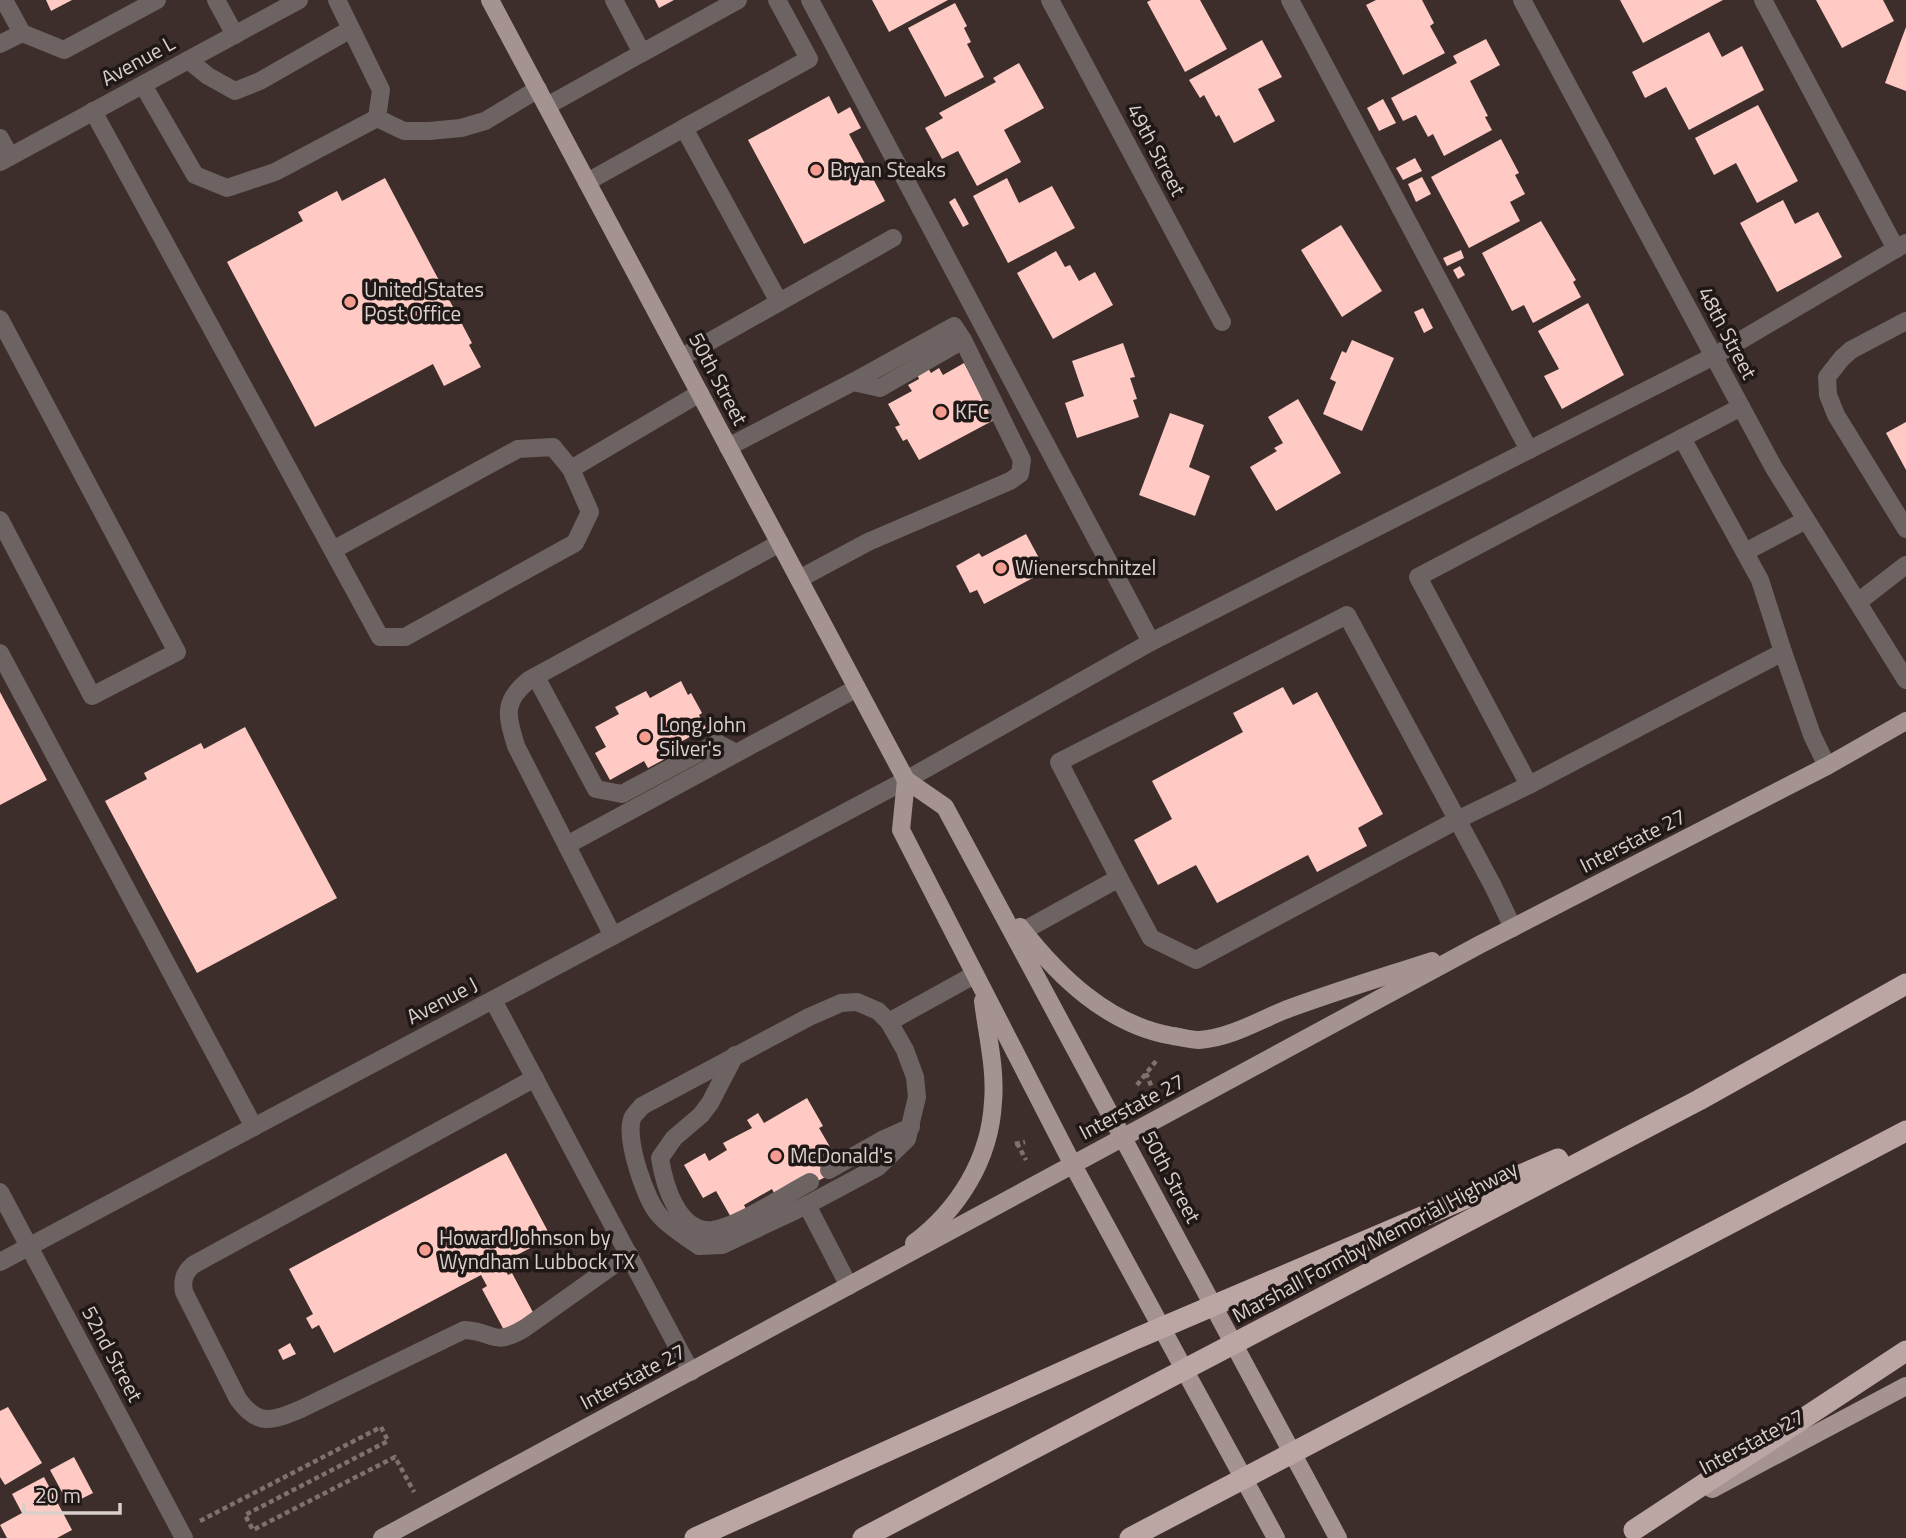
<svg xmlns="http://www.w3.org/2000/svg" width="1906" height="1538" font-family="'Titillium Web',sans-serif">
  <rect width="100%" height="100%" fill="#3e2e2b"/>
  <!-- building -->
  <g fill="#fecac3">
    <polygon points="46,0 72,0 51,11"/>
    <polygon points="655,0 674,0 659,8"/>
    <polygon points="872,0 948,0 889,32"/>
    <polygon points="1151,0 1200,0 1227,49 1185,72 1147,2"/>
    <polygon points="1376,0 1422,0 1434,23 1430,26 1445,53 1403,75 1366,5"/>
    <polygon points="1620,0 1723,0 1643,43"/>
    <polygon points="1816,0 1883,0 1894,21 1842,48"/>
    <polygon points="955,3 967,26 964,28 971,42 967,44 984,77 945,97 908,28"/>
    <polygon points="1906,27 1906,91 1885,83"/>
    <polygon points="1709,32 1722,57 1742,46 1764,90 1689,130 1666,87 1645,98 1632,72"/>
    <polygon points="1486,39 1500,65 1470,81 1488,116 1485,117 1492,130 1444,156 1433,134 1428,137 1416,115 1403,121 1391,98 1457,63 1453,56"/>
    <polygon points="1262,40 1282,77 1258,89 1275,121 1234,143 1219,115 1216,117 1204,95 1200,98 1189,80"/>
    <polygon points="1019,63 1044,108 1004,130 1021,162 977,186 958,151 942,159 925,128 943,118 939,113 996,82 993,78"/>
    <polygon points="829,96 838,114 850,107 861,128 849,134 885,201 804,244 748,140"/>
    <polygon points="1383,99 1396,123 1379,131 1367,108"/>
    <polygon points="1758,105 1798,181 1757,203 1736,163 1714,175 1695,138"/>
    <polygon points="1501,139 1519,173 1515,175 1525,194 1510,202 1520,221 1469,248 1431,177"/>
    <polygon points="1415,158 1422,171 1403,180 1396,168"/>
    <polygon points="1422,177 1431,194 1416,202 1408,184"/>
    <polygon points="385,178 472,343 469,345 481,367 444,386 433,364 315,427 227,262 303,221 298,212 337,191 342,201"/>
    <polygon points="1007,178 1019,203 1052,186 1075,228 1008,263 973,196"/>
    <polygon points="955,198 969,224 963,227 949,202"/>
    <polygon points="1783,200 1795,224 1818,212 1842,257 1777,292 1740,223"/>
    <polygon points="1541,221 1576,280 1573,282 1581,297 1533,323 1524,305 1512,311 1482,253"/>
    <polygon points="1341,225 1382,291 1342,317 1301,250"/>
    <polygon points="1461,250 1464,258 1447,266 1443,258"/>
    <polygon points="1056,251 1065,267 1070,265 1079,281 1095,272 1113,305 1053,339 1017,273"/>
    <polygon points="1460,266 1465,275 1458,279 1453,270"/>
    <polygon points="1588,303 1624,375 1562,409 1544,376 1559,369 1538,331"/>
    <polygon points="1423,308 1433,328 1424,333 1414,312"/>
    <polygon points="1352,340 1394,358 1362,431 1323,414 1336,382 1330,379 1342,351 1346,353"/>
    <polygon points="1123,343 1135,377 1130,378 1137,399 1133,400 1139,417 1077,438 1065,403 1084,396 1072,361"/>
    <polygon points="964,363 994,420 919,460 907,439 903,441 895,427 900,425 888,404 912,391 908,385 919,379 917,374 928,368 931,373 939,368 943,375"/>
    <polygon points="1298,399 1341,473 1276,511 1250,467 1277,451 1274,448 1283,443 1268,417"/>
    <polygon points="1170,413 1204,425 1189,467 1210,476 1195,516 1139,495"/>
    <polygon points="1906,422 1906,470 1886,433"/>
    <polygon points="1026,534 1046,571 984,604 977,590 970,593 956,566 979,553 982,557"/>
    <polygon points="681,681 688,695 691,693 702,713 699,715 706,728 675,745 678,752 648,768 644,761 610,780 595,753 606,747 595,727 619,714 615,707 646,691 650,698"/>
    <polygon points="1283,687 1293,705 1317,692 1383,814 1358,828 1367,846 1317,872 1308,855 1217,903 1196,865 1158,885 1134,840 1172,819 1152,781 1243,732 1233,713"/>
    <polygon points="0,692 47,780 0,805"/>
    <polygon points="245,727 337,898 197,973 105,801 147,779 144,773 201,743 204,749"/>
    <polygon points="807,1098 823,1126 819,1128 837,1159 831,1174 812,1184 776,1197 772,1189 744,1205 747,1211 732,1219 716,1191 703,1198 684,1165 705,1153 709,1161 727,1150 723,1143 752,1128 747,1120 758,1113 764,1123"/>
    <polygon points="506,1153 551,1237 502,1263 508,1275 512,1273 535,1316 505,1332 482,1289 487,1286 481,1275 334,1353 319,1325 312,1329 306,1318 313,1314 289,1269"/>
    <polygon points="290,1343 296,1354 283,1360 278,1350"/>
    <polygon points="8,1407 42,1463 5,1485 0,1477 0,1411"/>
    <polygon points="74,1457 93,1493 69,1505 50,1470"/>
    <polygon points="44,1477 72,1530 57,1538 7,1538 0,1525 22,1513 12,1494"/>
  </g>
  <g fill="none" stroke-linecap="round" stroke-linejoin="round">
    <!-- path -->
    <g stroke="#7f716e" stroke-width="4.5" stroke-dasharray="5 3.5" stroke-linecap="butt">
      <polyline points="1146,1073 1152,1088"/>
      <polyline points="1137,1085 1156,1061"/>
      <polyline points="1017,1143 1026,1160"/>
      <polyline points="1015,1144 1025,1142"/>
      <polyline points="200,1521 381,1427 388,1441 245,1515 253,1530 395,1457 414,1492"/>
    </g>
    <!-- minor -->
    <g stroke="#6c6362" stroke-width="18">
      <polyline points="4,0 22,33"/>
      <polyline points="216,0 235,35"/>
      <polyline points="337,0 381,90 377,118"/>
      <polyline points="614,0 642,53 738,0"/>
      <polyline points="777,0 809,59 684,128 779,302"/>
      <polyline points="810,0 1151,642"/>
      <polyline points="1050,0 1222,322"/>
      <polyline points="1290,0 1529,450"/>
      <polyline points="1522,0 1774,468 1906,680"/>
      <polyline points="1763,0 1896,249"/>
      <polyline points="0,44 22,33 64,50 157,0"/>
      <polyline points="188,60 208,76 235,91 260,81 351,29"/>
      <polyline points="143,85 195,175 227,188 275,172 377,118"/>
      <polyline points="547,106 642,53"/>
      <polyline points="93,111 380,637 405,637 575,543 590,512 571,469 553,447 518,449 333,550"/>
      <polyline points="377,118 404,131 429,131 461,128 485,121 538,89"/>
      <polyline points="0,138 10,156"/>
      <polyline points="0,162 299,0"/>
      <polyline points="587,182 684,128"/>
      <polyline points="0,319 177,652 92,696 0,520"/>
      <polyline points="1906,321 1851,350 1842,358 1827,377 1828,395 1836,415 1906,529"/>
      <polyline points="682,357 893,238"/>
      <polyline points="853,382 880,388 963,340"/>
      <polyline points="1682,438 1741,407"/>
      <polyline points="728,447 853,382 954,326 963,340 1022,460 1020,474 1010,481 868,542 799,579"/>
      <polyline points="571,469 700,393"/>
      <polyline points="1745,552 1806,520"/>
      <polyline points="1858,602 1906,565"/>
      <polyline points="0,653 254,1127"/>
      <polyline points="536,677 596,789 622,794 717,743 736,753"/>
      <polyline points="1529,785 1418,577 1682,438 1760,580 1783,652"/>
      <polyline points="567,845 857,688"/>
      <polyline points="1119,878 1151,938 1196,960 1457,820 1529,785 1783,652 1812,735 1827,766"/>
      <polyline points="1023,931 1119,878 1059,762 1347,615 1493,886 1513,928"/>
      <path d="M613,936L516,746C507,715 502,702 529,680L780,543"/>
      <polyline points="493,1000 691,1372"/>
      <path d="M857,1002L878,1011L889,1022L905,1050L915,1077L917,1097L907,1139L878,1167L807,1205L722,1245L699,1246C686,1237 671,1228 660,1216C646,1201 625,1140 632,1119C633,1115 639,1110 642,1106L809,1017L841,1003Z"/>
      <polyline points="889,1022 974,975"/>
      <path d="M735,1055L710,1103L701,1115L674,1138L660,1158C664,1184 678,1234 713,1230C739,1226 785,1195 810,1182"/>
      <path d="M535,1078L193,1265C184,1273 182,1280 184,1292L238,1399C258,1427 272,1421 301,1409L464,1330C495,1331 492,1348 525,1328L629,1254"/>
      <polyline points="829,1170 882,1140 911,1127"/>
      <polyline points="0,1192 184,1538"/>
      <polyline points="807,1205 849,1286"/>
      <polyline points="0,1262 906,780 1151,642 1714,356 1906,243"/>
    </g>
    <!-- major -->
    <g stroke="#a59391" stroke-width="18">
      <polyline points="490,0 906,780 945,807 1338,1538"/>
      <polyline points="906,780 901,830 1073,1165 1276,1538"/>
      <path d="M1020,927C1059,977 1108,1025 1173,1036C1181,1037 1191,1040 1199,1040C1230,1038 1258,1021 1285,1010C1333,992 1383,977 1432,961"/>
      <path d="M914,1243C959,1209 990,1159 993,1102C996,1069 987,1034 983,1001"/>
      <polyline points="1712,1489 1906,1386"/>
      <polyline points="382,1538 1479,945 1827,766 1906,721"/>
    </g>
    <!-- highway -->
    <g stroke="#bba6a3" stroke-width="21">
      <polyline points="1634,1530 1906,1351"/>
      <polyline points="695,1538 1135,1339 1558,1159"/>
      <polyline points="863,1538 1699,1100 1906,984"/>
      <polyline points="1130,1538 1906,1131"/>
    </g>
  </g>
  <!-- markers -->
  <g fill="#f59c91" stroke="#1f1817" stroke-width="2.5">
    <circle cx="816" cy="170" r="7"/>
    <circle cx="350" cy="302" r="7"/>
    <circle cx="941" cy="412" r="7"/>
    <circle cx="1001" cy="568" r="7"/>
    <circle cx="645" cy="737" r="7"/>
    <circle cx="776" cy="1156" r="7"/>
    <circle cx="425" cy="1250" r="7"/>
  </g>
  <g text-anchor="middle" stroke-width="7" stroke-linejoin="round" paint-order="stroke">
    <!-- street labels -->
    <g font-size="21" fill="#dacfcd" stroke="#1f1817">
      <text transform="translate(138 61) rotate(-29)" y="7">Avenue L</text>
      <text transform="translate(1156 150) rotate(62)" y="7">49th Street</text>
      <text transform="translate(1727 333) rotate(62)" y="7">48th Street</text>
      <text transform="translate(718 379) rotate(62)" y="7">50th Street</text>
      <text transform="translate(1633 841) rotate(-27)" y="7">Interstate 27</text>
      <text transform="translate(442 1001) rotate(-28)" y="7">Avenue J</text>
      <text transform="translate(1132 1107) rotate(-28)" y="7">Interstate 27</text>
      <text transform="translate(1171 1177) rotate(62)" y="7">50th Street</text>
      <text transform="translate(1375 1242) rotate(-28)" y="7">Marshall Formby Memorial Highway</text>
      <text transform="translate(112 1354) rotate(62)" y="7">52nd Street</text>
      <text transform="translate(633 1377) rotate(-28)" y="7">Interstate 27</text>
      <text transform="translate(1752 1442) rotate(-28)" y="7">Interstate 27</text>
    </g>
    <!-- poi labels -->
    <g font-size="21" fill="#dacfcd" stroke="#1f1817" text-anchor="start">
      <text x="830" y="177">Bryan Steaks</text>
      <text x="364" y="297">United States<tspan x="364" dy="24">Post Office</tspan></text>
      <text x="955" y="419">KFC</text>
      <text x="1015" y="575">Wienerschnitzel</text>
      <text x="659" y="732">Long John<tspan x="659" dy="24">Silver's</tspan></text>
      <text x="790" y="1163">McDonald's</text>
      <text x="439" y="1245">Howard Johnson by<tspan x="439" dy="24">Wyndham Lubbock TX</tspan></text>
    </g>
  </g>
  <!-- scale -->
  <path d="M24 1503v10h96v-10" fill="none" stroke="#dacfcd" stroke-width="3.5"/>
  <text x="35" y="1503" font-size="21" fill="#dacfcd" stroke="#1f1817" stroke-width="5" paint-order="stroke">20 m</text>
</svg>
